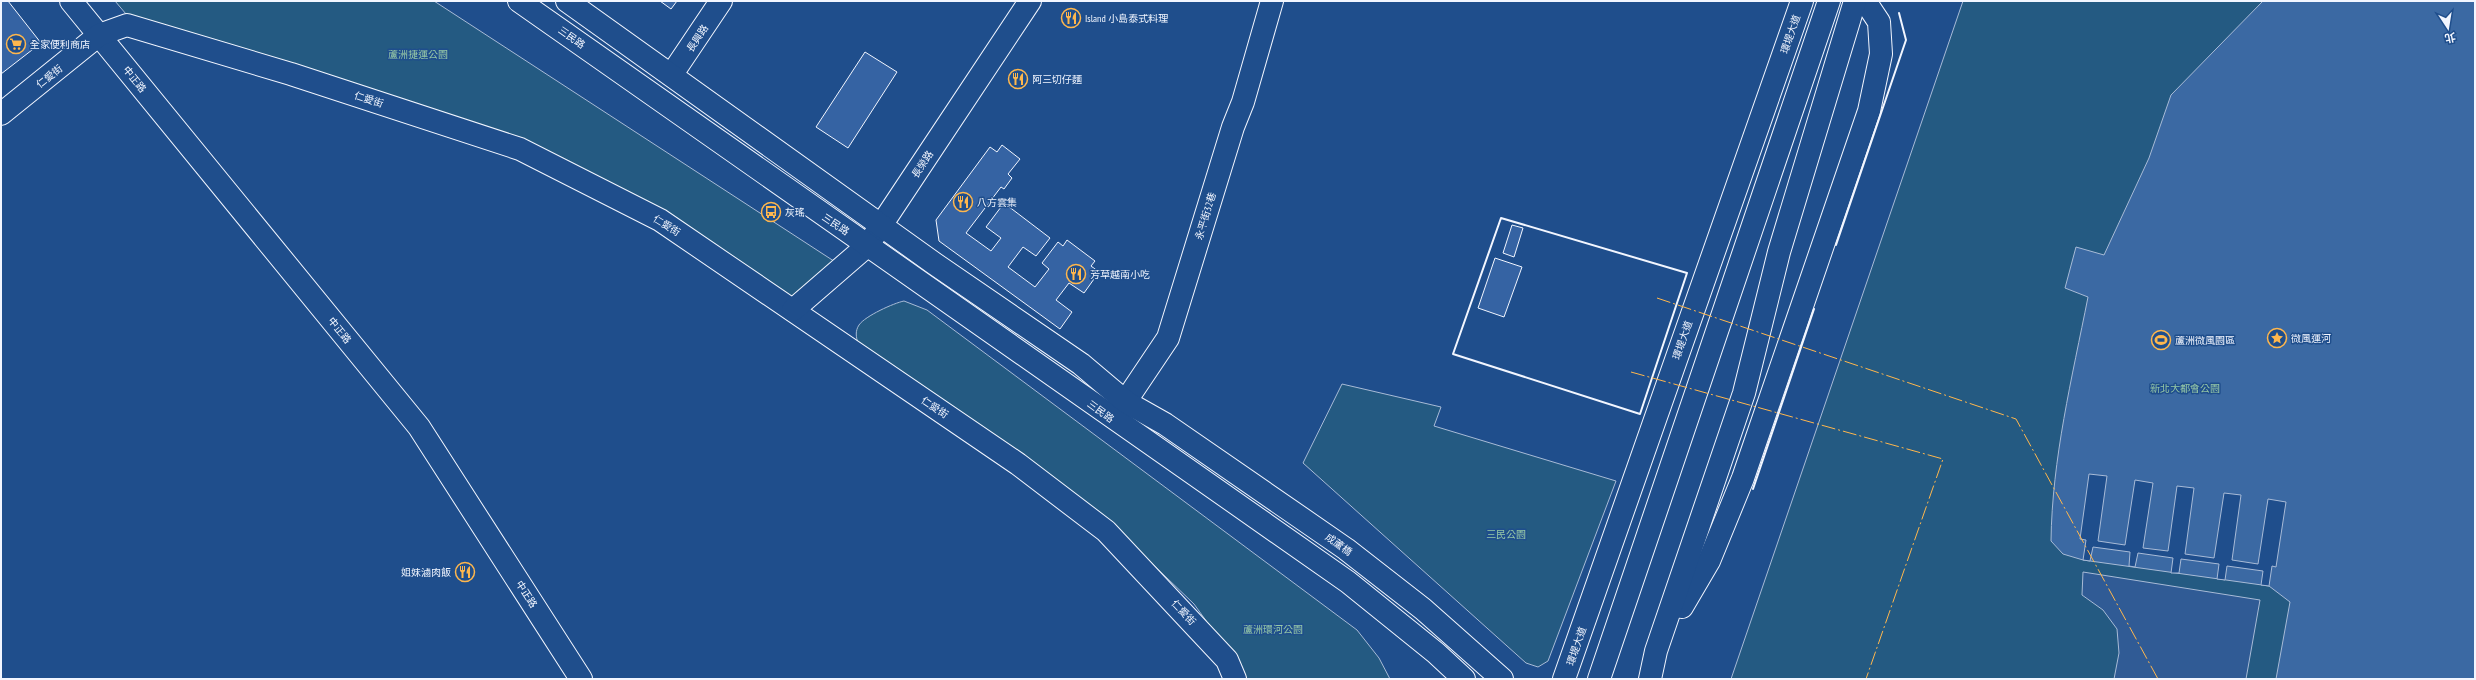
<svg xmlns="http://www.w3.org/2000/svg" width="2476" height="680" font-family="'PT Sans Narrow','Noto Sans TC',sans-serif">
  <rect width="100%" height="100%" fill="#1f4e8c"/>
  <!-- green -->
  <g fill="#245a82" stroke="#a8bbd7">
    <polygon points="115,1 434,1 843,267 793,310 527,144 126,14"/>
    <polygon points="1963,1 2475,1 2475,679 1731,679"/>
    <path d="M904,301L927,310L1357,630L1379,658L1390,679H1244L1225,647L1194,604L1113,526L858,343C856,337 855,331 859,325C865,316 894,303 904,301Z"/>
    <polygon points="1342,384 1441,407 1434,426 1616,481 1548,661 1538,667 1526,663 1303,463"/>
  </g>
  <!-- parking -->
  <polygon fill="#305b95" stroke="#a8bbd7" points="2083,572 2260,600 2246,679 2114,679 2119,653 2117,629 2103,610 2082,595"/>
  <!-- water -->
  <path fill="#3b69a3" stroke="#a8bbd7" d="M2263,1H2475V679H2276L2290,602L2269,586L2083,560L2063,554L2051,541C2052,459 2072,378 2088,297L2065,288L2076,247L2104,255L2149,158L2171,95Z"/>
  <!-- pier -->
  <polygon fill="#1f4e8c" stroke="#a8bbd7" points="2089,474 2107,476 2098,541 2125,545 2135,480 2153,483 2143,548 2168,551 2177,486 2194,488 2185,554 2214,558 2224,493 2241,495 2232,560 2258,564 2268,499 2286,502 2276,567 2272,566 2269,586 2261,585 2263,571 2227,566 2225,580 2217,579 2219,564 2181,559 2179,573 2171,573 2173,558 2138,553 2135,567 2129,566 2130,552 2093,547 2090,561 2083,560 2086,540 2080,539"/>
  <!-- building -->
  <g fill="#3563a3" stroke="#f2f6ff">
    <polygon points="1,1 8,1 41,43 1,74"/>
    <polygon points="660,1 677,1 671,9"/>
    <polygon points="865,52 897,72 848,148 816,127"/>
    <polygon points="1002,145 1020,159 1008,174 1012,178 1004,189 1001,187 966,233 991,251 1001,238 986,227 1004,203 1050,238 1036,256 1023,247 1008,267 1035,287 1049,269 1042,263 1058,242 1063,246 1067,240 1095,261 1091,266 1099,272 1084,293 1069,283 1056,300 1072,312 1060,329 939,241 936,220 990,147 997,152"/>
    <polygon points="1512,225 1523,228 1514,257 1503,253"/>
    <polygon points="1495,258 1522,267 1504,317 1478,308"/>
  </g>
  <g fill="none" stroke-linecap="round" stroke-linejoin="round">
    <defs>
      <g id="minor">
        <polyline points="71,1 419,427 581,679"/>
        <polyline points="672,74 721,1"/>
        <polyline points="1,114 99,35 127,25 291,74 520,149 660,220 1018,464 1106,531 1227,660 1235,679"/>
        <polyline points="793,310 868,245 1030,1"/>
        <polyline points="1115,417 1168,338 1233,127 1243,102 1272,1"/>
        <polyline points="1564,679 1802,1"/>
        <polyline points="1599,679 1829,1"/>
      </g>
      <g id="major">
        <polyline points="519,1 1348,582 1436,653 1464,679"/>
        <polyline points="567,1 935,264 1081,364 1126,402 1165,424 1346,549 1423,609 1502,679"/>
        <polyline points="1682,607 1709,561 1743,478 1869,111 1881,54 1879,22 1865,1"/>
        <polyline points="1650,679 1656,651 1744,393 1779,252 1855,1"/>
      </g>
    </defs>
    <!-- minor casing -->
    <use href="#minor" stroke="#f2f6ff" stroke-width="24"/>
    <!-- major casing -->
    <use href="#major" stroke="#f2f6ff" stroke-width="24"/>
    <!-- minor -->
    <use href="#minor" stroke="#1f4e8c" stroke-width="22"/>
    <!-- major -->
    <use href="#major" stroke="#1f4e8c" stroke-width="22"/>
    <!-- wall -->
    <g stroke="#f2f6ff" stroke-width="2">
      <polygon points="1501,218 1687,273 1640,414 1453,354"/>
      <polyline points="1836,245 1906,40 1899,13"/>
      <polyline points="1753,489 1814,309"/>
    </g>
    <!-- power -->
    <g stroke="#ffb74d" stroke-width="1" stroke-dasharray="14 3 2 3" stroke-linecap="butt">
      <polyline points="1657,298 2016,419 2158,679"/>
      <polyline points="1631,372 1943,459 1866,679"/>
    </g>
  </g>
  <!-- icons -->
  <defs>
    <symbol id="restaurant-ring" viewBox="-11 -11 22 22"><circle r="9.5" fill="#1f4e8c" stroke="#ffb74d" stroke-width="1.5"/><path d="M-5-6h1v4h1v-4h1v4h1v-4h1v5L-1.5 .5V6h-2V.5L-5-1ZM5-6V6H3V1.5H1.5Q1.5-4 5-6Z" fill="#ffb74d"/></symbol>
    <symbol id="supermarket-ring" viewBox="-11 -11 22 22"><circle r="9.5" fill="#1f4e8c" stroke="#ffb74d" stroke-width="1.5"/><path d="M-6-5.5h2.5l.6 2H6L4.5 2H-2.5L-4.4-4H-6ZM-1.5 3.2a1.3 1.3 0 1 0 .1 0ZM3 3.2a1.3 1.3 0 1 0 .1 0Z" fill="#ffb74d"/></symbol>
    <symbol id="bus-ring" viewBox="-11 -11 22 22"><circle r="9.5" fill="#1f4e8c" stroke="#ffb74d" stroke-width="1.5"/><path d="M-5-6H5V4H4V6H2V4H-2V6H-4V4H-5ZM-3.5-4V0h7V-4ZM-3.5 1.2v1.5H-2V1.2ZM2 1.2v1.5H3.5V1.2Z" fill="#ffb74d"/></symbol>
    <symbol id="sight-ring" viewBox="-11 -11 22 22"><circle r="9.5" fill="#1f4e8c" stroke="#ffb74d" stroke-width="1.5"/><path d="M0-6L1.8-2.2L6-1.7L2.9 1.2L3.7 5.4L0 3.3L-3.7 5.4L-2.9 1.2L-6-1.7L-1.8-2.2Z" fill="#ffb74d"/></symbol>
    <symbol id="stadium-ring" viewBox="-11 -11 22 22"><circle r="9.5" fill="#1f4e8c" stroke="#ffb74d" stroke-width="1.5"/><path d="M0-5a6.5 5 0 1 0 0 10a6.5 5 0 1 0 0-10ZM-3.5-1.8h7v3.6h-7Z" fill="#ffb74d"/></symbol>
  </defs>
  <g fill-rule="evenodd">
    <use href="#restaurant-ring" x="1060" y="7" width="22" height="22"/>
    <use href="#supermarket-ring" x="5" y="33" width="22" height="22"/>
    <use href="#restaurant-ring" x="1007" y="68" width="22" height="22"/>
    <use href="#restaurant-ring" x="952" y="191" width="22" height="22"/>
    <use href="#bus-ring" x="760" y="201" width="22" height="22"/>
    <use href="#restaurant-ring" x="1065" y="263" width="22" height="22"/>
    <use href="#sight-ring" x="2266" y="327" width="22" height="22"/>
    <use href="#stadium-ring" x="2150" y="329" width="22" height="22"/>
    <use href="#restaurant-ring" x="454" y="561" width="22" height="22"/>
  </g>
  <g text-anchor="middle" stroke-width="3" stroke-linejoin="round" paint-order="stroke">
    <!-- poi labels -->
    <g font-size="10" fill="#f2f6ff" stroke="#1f4e8c" text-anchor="start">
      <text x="1085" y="22">Island 小島泰式料理</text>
      <text x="30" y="48">全家便利商店</text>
      <text x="1032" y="83">阿三切仔麵</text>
      <text x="977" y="206">八方雲集</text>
      <text x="785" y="216">灰瑤</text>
      <text x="1090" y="278">芳草越南小吃</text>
      <text x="2291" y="342">微風運河</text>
      <text x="2175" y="344">蘆洲微風園區</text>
      <text x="451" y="576" text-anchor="end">姐妹滷肉飯</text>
    </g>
    <!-- street labels -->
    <g font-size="10" fill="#f2f6ff" stroke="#1f4e8c">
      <text transform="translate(1790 34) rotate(-71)" y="4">環堤大道</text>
      <text transform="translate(572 37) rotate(35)" y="4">三民路</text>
      <text transform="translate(697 38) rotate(-56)" y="4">長興路</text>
      <text transform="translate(49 76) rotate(-39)" y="4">仁愛街</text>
      <text transform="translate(135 79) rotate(51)" y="4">中正路</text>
      <text transform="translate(369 99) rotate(18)" y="4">仁愛街</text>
      <text transform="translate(922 164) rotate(-56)" y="4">長榮路</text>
      <text transform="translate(1205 216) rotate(-73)" y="4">永平街32巷</text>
      <text transform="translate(836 224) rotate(34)" y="4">三民路</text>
      <text transform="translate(667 225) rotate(32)" y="4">仁愛街</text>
      <text transform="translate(340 330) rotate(51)" y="4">中正路</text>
      <text transform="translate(1682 340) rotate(-71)" y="4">環堤大道</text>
      <text transform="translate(935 407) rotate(34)" y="4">仁愛街</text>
      <text transform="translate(1101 411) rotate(36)" y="4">三民路</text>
      <text transform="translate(1339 544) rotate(36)" y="4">成蘆橋</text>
      <text transform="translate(527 594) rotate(57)" y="4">中正路</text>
      <text transform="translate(1184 612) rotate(47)" y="4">仁愛街</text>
      <text transform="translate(1576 646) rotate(-71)" y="4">環堤大道</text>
    </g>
    <!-- park labels -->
    <g font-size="10" fill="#97c8a6" stroke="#1f4e8c">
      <text x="418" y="58">蘆洲捷運公園</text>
      <text x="2185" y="392">新北大都會公園</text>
      <text x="1506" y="538">三民公園</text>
      <text x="1273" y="633">蘆洲環河公園</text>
    </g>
  </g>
  <!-- border -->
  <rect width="2476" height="680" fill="none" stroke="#f2f6ff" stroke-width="4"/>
  <!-- north arrow -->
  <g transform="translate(2448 28) rotate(168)" stroke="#1f4e8c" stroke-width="3" paint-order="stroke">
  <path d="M0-3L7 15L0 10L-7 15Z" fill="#f2f6ff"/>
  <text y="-6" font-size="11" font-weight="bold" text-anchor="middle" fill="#f2f6ff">北</text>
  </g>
</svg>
